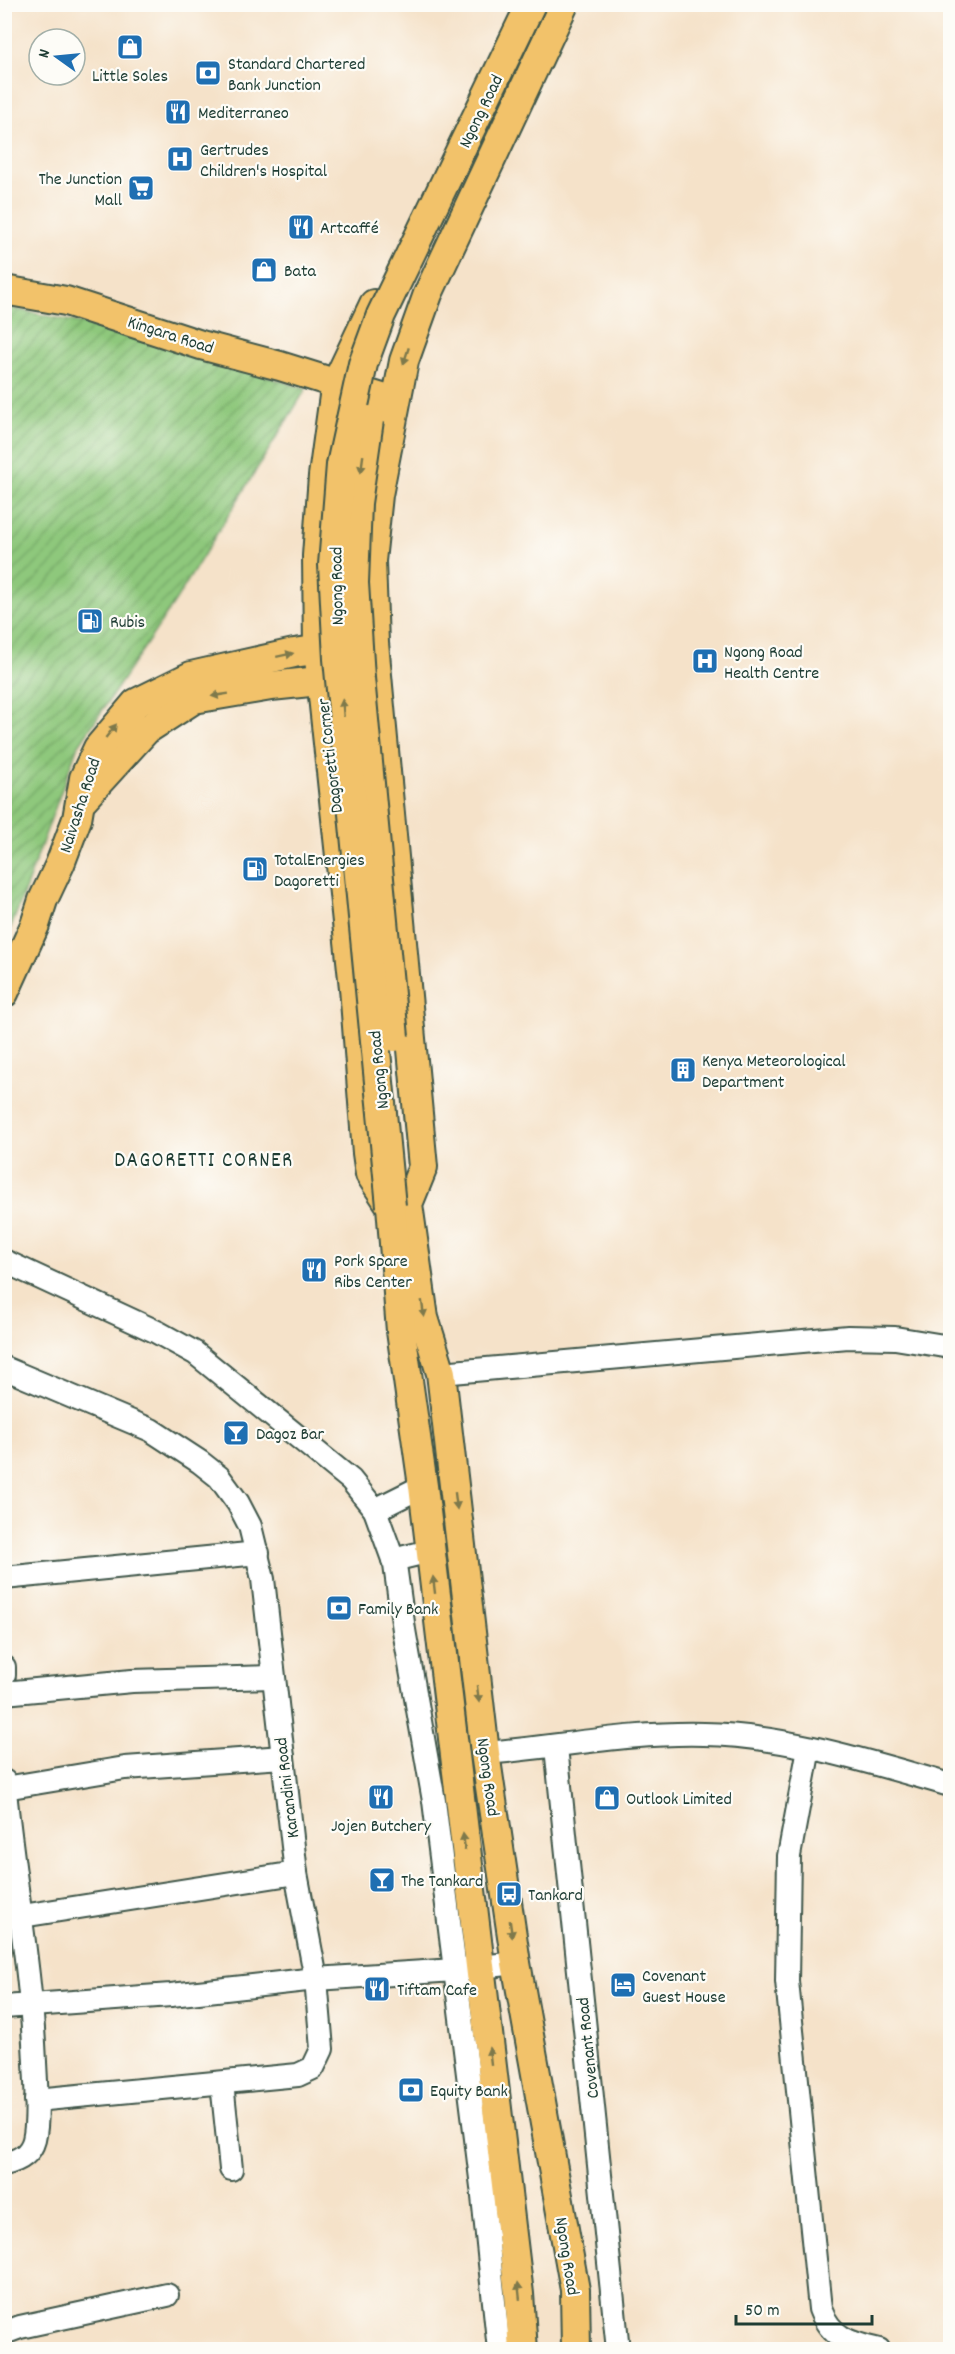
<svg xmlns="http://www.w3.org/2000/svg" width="955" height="2354" font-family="Dekko,sans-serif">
  <defs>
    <pattern id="garden-furrows" width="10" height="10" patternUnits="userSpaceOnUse" patternTransform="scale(1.5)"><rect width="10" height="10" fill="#8ec87c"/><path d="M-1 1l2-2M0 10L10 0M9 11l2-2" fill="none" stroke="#73a466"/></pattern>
  </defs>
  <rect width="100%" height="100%" fill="#fdfcf7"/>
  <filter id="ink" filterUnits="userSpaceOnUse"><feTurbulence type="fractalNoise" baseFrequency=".0167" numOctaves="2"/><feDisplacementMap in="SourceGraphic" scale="12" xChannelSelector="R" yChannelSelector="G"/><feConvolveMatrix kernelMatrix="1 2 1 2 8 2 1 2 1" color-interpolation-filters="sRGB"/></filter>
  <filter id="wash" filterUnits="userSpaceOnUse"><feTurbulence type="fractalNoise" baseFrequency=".008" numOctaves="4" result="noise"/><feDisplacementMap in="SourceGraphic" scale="24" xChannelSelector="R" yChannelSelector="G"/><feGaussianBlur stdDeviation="1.35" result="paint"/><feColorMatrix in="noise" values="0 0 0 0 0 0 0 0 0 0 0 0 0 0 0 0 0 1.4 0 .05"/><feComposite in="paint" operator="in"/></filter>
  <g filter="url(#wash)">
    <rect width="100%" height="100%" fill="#f5e2c9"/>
    <!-- garden -->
    <polygon fill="url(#garden-furrows)" stroke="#568258" stroke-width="1.5" points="5,307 133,334 306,389 176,600 77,748 15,917 5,940"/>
  </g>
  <g filter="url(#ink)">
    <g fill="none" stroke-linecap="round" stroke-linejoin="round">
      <defs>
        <g id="minor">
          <polyline points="4,1261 157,1332 195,1353 351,1480 375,1510 395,1565 404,1630 434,1801 482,2187 499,2350"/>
          <polyline points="4,1368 151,1430 200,1462 219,1477 238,1503 250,1526 263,1579 296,1873 316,1979 322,2049 313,2068 298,2075 36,2100"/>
          <polyline points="441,1373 848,1337 895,1338 950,1347"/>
          <polyline points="375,1510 423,1486"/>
          <polyline points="393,1560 430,1551"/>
          <polyline points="4,1578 258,1553"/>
          <polyline points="4,1667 4,1675"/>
          <polyline points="4,1693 132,1681 272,1677"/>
          <polyline points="556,1747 618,2350"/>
          <path d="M809,1748L789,1856L787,1981L820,2309C831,2338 849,2343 879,2350"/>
          <path d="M485,1753C558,1747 631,1732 704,1734C786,1735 872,1763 950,1785"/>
          <path d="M4,1781C13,1875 31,1968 35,2062C36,2084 39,2119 34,2140C30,2155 18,2161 4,2164"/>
          <polyline points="5,1788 125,1768 283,1757"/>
          <polyline points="22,1916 296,1873"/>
          <polyline points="4,2007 171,1995 316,1979 455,1970 516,1963"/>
          <polyline points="222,2083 231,2169"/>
          <polyline points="4,2333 20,2327 167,2295"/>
        </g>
        <g id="major">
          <polyline points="564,4 428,294 404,361 378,495 371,561 374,643 423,1167 408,1204 424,1318 441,1373 485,1753 516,1963 575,2290 576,2350"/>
          <polyline points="4,290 66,301 201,345 280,366 395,402"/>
          <polyline points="374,304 336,384 334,396 323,476 317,556 318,649 354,988 367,1153 370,1174 391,1206 401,1331 423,1486 519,2294 523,2350"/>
          <polyline points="84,798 146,730 194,699 271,686 339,679"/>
          <polyline points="4,993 35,925 43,900 60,864 77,819 84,778 98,748 136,703 191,676 294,653 336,647"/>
        </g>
      </defs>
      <!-- minor casing -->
      <use href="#minor" stroke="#3f564a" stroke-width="26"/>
      <!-- major casing -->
      <use href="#major" stroke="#3f564a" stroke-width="32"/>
      <!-- minor -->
      <use href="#minor" stroke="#fff" stroke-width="22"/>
      <!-- major -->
      <use href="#major" stroke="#f2c26a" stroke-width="28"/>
      <defs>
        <g id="major-bridge">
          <polyline points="369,420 357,503 354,583 360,678 394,1037"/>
          <polyline points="391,1206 338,659 333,565 341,465 363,364 381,315 531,4"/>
        </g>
      </defs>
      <!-- major-bridge casing -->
      <use href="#major-bridge" stroke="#3f564a" stroke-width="32" stroke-linecap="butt"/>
      <!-- major-bridge -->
      <use href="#major-bridge" stroke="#f2c26a" stroke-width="28"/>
    </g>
    <!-- one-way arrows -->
    <defs><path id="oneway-solid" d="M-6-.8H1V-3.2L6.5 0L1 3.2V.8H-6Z" transform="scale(1.5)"/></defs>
    <g fill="#7e794c">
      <use href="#oneway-solid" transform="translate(406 356) rotate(108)"/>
      <use href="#oneway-solid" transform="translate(362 464) rotate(98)"/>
      <use href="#oneway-solid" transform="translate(285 655) rotate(-12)"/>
      <use href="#oneway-solid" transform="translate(220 695) rotate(171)"/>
      <use href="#oneway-solid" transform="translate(343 708) rotate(-95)"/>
      <use href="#oneway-solid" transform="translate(111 731) rotate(-52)"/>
      <use href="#oneway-solid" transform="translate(423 1309) rotate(82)"/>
      <use href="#oneway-solid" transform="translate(456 1501) rotate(83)"/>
      <use href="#oneway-solid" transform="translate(434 1585) rotate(-97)"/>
      <use href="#oneway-solid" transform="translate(478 1694) rotate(83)"/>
      <use href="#oneway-solid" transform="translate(464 1842) rotate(-97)"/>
      <use href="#oneway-solid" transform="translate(511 1929) rotate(82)"/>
      <use href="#oneway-solid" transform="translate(490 2056) rotate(-97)"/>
      <use href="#oneway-solid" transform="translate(519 2291) rotate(-96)"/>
    </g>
  </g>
  <!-- icons -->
  <defs>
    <symbol id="shop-square" viewBox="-11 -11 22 22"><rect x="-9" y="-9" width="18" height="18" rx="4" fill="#1f6fb2" stroke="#fdfcf7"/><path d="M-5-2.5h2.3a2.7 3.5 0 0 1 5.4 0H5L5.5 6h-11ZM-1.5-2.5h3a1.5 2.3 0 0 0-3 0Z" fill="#fff"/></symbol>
    <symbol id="bank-square" viewBox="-11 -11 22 22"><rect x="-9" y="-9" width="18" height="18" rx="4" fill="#1f6fb2" stroke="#fdfcf7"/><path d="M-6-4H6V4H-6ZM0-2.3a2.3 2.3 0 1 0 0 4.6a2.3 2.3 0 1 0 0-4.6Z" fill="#fff"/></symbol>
    <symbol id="restaurant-square" viewBox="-11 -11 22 22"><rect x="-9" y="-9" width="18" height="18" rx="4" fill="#1f6fb2" stroke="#fdfcf7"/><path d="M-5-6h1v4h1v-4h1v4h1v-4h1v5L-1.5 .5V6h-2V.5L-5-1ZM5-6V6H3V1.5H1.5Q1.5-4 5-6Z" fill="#fff"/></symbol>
    <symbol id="hospital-square" viewBox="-11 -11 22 22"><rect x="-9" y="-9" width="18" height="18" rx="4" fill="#1f6fb2" stroke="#fdfcf7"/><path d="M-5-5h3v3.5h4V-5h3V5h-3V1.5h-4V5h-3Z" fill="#fff"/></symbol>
    <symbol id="supermarket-square" viewBox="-11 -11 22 22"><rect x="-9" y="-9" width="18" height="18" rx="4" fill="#1f6fb2" stroke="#fdfcf7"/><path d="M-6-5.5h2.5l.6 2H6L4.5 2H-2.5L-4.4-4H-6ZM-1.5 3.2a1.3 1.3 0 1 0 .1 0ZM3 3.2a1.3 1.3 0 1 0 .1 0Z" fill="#fff"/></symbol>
    <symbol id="fuel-square" viewBox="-11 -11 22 22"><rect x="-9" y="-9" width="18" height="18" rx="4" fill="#1f6fb2" stroke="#fdfcf7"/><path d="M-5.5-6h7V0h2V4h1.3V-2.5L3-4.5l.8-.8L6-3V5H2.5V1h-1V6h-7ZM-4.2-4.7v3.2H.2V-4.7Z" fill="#fff"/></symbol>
    <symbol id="building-square" viewBox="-11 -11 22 22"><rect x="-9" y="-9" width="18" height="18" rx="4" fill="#1f6fb2" stroke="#fdfcf7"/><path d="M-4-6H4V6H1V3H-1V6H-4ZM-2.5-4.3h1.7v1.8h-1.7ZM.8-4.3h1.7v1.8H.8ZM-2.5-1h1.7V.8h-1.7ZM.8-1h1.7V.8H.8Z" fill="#fff"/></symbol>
    <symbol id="bar-square" viewBox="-11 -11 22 22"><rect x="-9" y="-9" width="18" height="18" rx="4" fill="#1f6fb2" stroke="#fdfcf7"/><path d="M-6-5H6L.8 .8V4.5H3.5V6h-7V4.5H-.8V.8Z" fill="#fff"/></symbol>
    <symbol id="bus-square" viewBox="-11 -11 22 22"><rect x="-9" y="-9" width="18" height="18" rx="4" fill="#1f6fb2" stroke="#fdfcf7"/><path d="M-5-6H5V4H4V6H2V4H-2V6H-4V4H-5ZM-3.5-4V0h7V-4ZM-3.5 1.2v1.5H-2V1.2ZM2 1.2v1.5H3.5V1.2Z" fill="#fff"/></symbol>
    <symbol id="hotel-square" viewBox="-11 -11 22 22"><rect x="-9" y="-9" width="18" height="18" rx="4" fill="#1f6fb2" stroke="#fdfcf7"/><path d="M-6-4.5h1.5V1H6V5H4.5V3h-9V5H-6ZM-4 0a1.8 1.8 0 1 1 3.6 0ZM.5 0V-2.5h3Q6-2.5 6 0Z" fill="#fff"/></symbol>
  </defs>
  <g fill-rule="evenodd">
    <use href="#shop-square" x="115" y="32" width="30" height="30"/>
    <use href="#bank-square" x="193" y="58" width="30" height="30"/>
    <use href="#restaurant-square" x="163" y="97" width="30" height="30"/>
    <use href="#hospital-square" x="165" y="144" width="30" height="30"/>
    <use href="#supermarket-square" x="126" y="173" width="30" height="30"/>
    <use href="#restaurant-square" x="286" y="212" width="30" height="30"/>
    <use href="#shop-square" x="249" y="255" width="30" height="30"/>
    <use href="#fuel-square" x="75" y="606" width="30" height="30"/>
    <use href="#hospital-square" x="690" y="646" width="30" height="30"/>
    <use href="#fuel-square" x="240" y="854" width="30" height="30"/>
    <use href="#building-square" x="668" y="1055" width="30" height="30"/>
    <use href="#restaurant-square" x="299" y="1255" width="30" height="30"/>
    <use href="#bar-square" x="221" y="1418" width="30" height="30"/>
    <use href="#bank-square" x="324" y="1593" width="30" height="30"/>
    <use href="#restaurant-square" x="366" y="1782" width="30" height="30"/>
    <use href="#shop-square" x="592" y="1783" width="30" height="30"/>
    <use href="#bar-square" x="367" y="1865" width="30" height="30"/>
    <use href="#bus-square" x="494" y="1879" width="30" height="30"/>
    <use href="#hotel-square" x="608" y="1970" width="30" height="30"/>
    <use href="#restaurant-square" x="362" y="1974" width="30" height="30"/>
    <use href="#bank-square" x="396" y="2075" width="30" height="30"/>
  </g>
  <g text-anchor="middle" stroke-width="4.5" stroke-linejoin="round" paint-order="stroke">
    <!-- poi labels -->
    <g font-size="18" fill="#1f3d34" stroke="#fdfcf7" text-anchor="start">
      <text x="228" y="69">Standard Chartered<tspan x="228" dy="21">Bank Junction</tspan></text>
      <text x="130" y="81" text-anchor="middle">Little Soles</text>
      <text x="198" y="118">Mediterraneo</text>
      <text x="200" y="155">Gertrudes<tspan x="200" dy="21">Children's Hospital</tspan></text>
      <text x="122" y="184" text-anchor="end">The Junction<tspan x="122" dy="21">Mall</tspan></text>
      <text x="320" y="233">Artcaffé</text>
      <text x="284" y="276">Bata</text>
      <text x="110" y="627">Rubis</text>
      <text x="724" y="657">Ngong Road<tspan x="724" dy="21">Health Centre</tspan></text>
      <text x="274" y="865">TotalEnergies<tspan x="274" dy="21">Dagoretti</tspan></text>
      <text x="702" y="1066">Kenya Meteorological<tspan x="702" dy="21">Department</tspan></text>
      <text x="334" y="1266">Pork Spare<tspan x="334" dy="21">Ribs Center</tspan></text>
      <text x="256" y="1439">Dagoz Bar</text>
      <text x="358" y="1614">Family Bank</text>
      <text x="626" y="1804">Outlook Limited</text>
      <text x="381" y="1831" text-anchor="middle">Jojen Butchery</text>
      <text x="401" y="1886">The Tankard</text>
      <text x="528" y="1900">Tankard</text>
      <text x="642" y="1981">Covenant<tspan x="642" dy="21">Guest House</tspan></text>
      <text x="397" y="1995">Tiftam Cafe</text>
      <text x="430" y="2096">Equity Bank</text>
    </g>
    <!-- street labels -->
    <g font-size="18" fill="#1f3d34" stroke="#fdfcf7">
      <text transform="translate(480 111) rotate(-64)" y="6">Ngong Road</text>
      <text transform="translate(171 334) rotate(18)" y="6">Kingara Road</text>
      <text transform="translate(336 586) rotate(-91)" y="6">Ngong Road</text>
      <text transform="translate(329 756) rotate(-97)" y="6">Dagoretti Corner</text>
      <text transform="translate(79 805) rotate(-72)" y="6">Naivasha Road</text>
      <text transform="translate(378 1070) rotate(-96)" y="6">Ngong Road</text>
      <text transform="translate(489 1777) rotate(82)" y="6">Ngong Road</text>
      <text transform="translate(286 1788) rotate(-97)" y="6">Karandini Road</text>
      <text transform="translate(587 2048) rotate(-96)" y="6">Covenant Road</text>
      <text transform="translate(568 2256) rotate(81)" y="6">Ngong Road</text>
    </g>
    <!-- quarter labels -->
    <g font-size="21" letter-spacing="1.5" fill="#1f3d34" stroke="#fdfcf7">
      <text x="204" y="1166">DAGORETTI CORNER</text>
    </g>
  </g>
  <!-- margin -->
  <rect width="955" height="2354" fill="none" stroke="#fdfcf7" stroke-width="24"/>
  <!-- north arrow -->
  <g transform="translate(57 57) rotate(285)"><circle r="28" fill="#fdfcf7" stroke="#a4b0a9" stroke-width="1.5"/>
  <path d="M0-4.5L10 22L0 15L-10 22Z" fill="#1f6fb2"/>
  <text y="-9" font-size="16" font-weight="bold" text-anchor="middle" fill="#1f3d34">N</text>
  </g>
  <!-- scale -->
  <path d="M736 2315v9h136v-9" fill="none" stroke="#1f3d34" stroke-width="3"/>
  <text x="745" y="2315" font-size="18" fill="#1f3d34" stroke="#fdfcf7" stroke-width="4.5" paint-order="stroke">50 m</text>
</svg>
